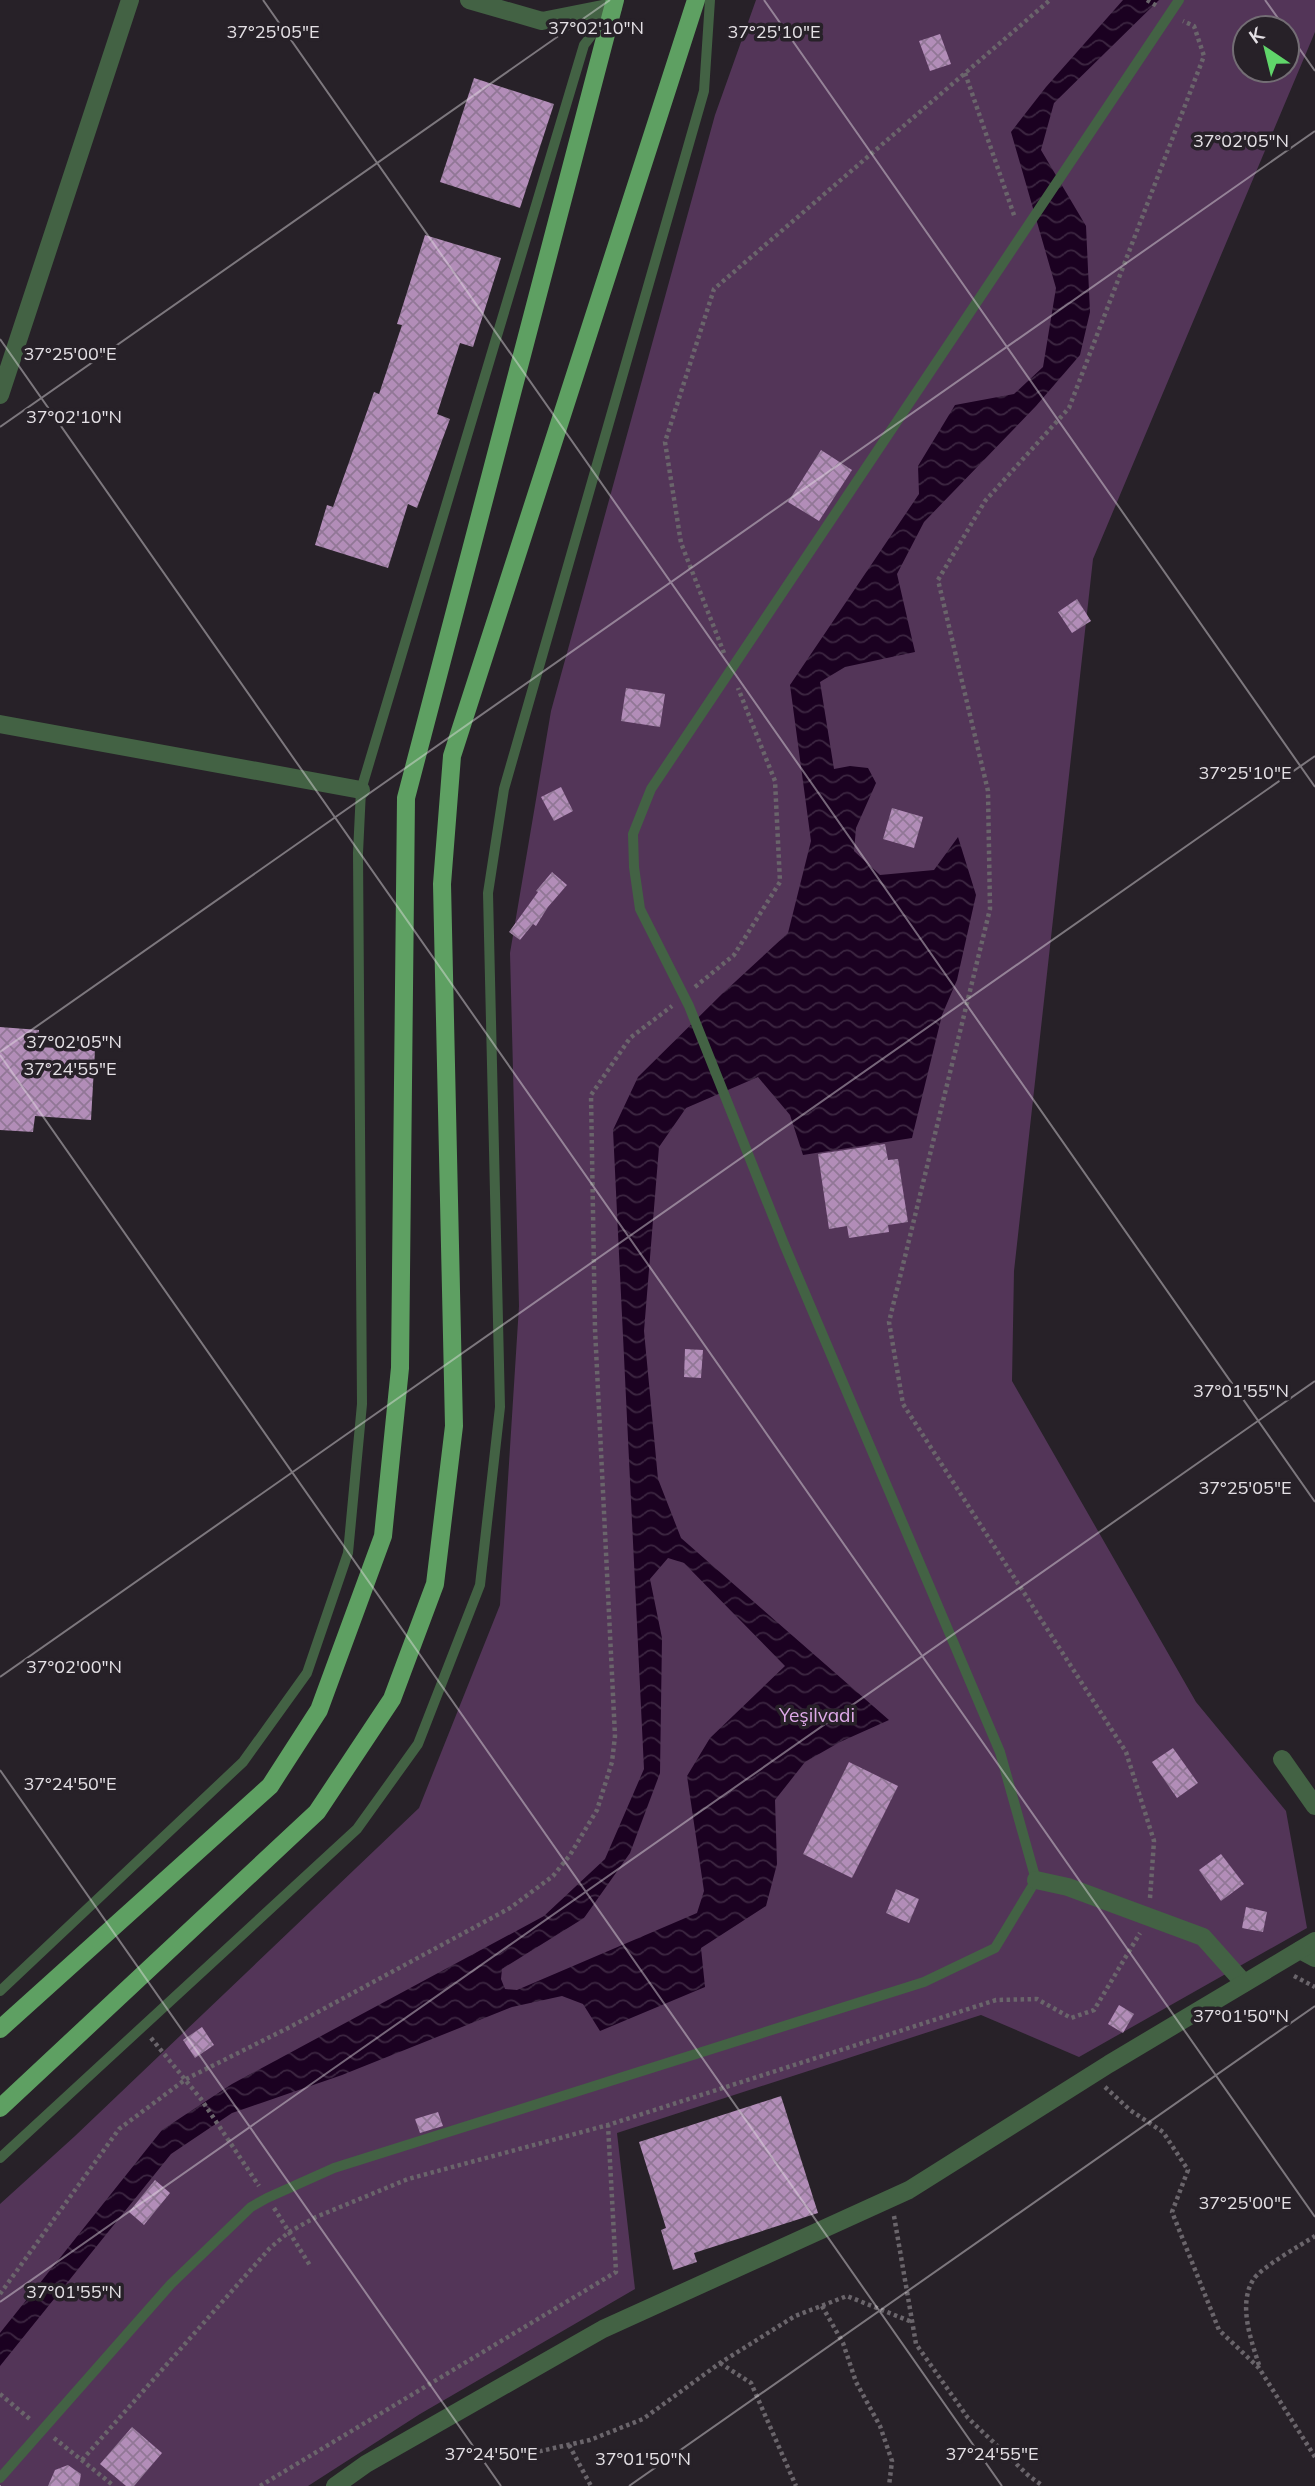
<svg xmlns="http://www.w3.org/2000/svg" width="1315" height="2486" font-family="Mulish,sans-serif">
  <defs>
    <pattern id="water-waves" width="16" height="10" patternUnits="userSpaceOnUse" patternTransform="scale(1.75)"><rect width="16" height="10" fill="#1b0121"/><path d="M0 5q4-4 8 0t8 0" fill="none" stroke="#3c2641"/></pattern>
    <pattern id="building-cross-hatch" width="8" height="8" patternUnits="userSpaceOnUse" patternTransform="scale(1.75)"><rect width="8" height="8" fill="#b28db8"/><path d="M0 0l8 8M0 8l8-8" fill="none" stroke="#917796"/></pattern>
  </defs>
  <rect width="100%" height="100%" fill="#272128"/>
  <!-- park -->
  <path fill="#533558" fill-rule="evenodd" d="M756,0H1315V32L1093,559L1014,1271L1012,1381L1196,1702L1286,1811L1307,1928L1079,2057L981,2015L617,2133L635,2289L420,2414L308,2486H0V2204L75,2136L419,1808L500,1605L519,1306L510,953L551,711L715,115ZM1245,28H1287V70H1245Z"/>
  <!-- water -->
  <path fill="url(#water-waves)" fill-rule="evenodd" d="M1123,0H1159L1054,103L1041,150L1086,226L1090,312L1080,355L1036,406L924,522L897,574L915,652L845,667L820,682L834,769L850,766L868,768L876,783L856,828L854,851L880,875L934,870L958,837L976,895L957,980L942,1015L912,1138L803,1155L790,1115L758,1077L686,1108L659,1147L644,1331L658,1479L681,1538L889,1720L840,1742L805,1762L775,1800L777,1864L766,1906L701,1948L705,1987L600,2031L583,2004L562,1996L512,2007L342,2075L232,2113L171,2154L0,2366V2333L162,2130L232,2084L544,1916L605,1859L644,1769L613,1130L638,1077L723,993L788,933L811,841L790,685L919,494L918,466L955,405L1014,394L1043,367L1056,288L1011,132L1046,87ZM668,1558L684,1563L785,1666L710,1738L687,1776L704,1891L697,1913L517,1990L505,1989L501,1979L502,1969L584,1918L630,1853L660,1773L662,1638L650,1579Z"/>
  <!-- building -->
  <g fill="url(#building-cross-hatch)">
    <polygon points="940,34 951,64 930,71 919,41"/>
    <polygon points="474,78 554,104 520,208 440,182"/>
    <polygon points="425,235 501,258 473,347 460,343 437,414 450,419 417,508 408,504 388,568 315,545 327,505 333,507 374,392 379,394 402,325 397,324"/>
    <polygon points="821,450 852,470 819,521 788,502"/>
    <polygon points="1077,599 1091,621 1072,633 1058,612"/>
    <polygon points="626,688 665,694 660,727 621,721"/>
    <polygon points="561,787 573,811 554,821 541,797"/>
    <polygon points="892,808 923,817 914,848 883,839"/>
    <polygon points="552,872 567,885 548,907 536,926 533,924 520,940 509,932 538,892 536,891"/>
    <polygon points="0,1027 39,1030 38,1047 95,1050 91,1120 35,1116 33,1132 0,1130"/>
    <polygon points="885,1144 888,1160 898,1159 908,1222 888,1225 889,1232 849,1238 847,1226 829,1229 818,1154"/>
    <polygon points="685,1349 703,1350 701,1378 684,1377"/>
    <polygon points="1173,1748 1198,1783 1177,1798 1152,1762"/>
    <polygon points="849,1762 898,1786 852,1878 803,1854"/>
    <polygon points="1221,1854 1244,1884 1221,1901 1199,1870"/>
    <polygon points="896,1889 919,1899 909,1923 886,1913"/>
    <polygon points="1246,1907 1267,1912 1263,1932 1242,1928"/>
    <polygon points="1119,2005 1134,2014 1123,2033 1108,2024"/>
    <polygon points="202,2027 214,2045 195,2058 183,2040"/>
    <polygon points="781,2096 818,2213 694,2253 697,2262 673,2270 661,2230 666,2228 639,2142"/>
    <polygon points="438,2112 443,2126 420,2133 415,2119"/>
    <polygon points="155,2180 170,2193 144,2225 129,2212"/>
    <polygon points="132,2427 162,2453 134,2486 126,2486 100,2464"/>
    <polygon points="68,2465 81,2474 79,2486 48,2486 55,2470"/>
  </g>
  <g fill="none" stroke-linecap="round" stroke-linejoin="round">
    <!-- path -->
    <g stroke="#6a656b" stroke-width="4.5" stroke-dasharray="3.5 3.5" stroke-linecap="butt">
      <polyline points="1147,0 1157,6"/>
      <polyline points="965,73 1015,218"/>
      <polyline points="724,653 681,543 665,442 714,289 1050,0"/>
      <polyline points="695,987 734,955 780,882 775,781 738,688"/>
      <polyline points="1150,1898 1154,1841 1126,1752 903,1404 889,1322 990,909 988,791 938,580 985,501 1069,408 1204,56 1194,26 1183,21"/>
      <polyline points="1294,1976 1315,1987"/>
      <polyline points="151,2038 201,2099 259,2186"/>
      <polyline points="1105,2087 1130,2110 1163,2132 1188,2170 1172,2212 1219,2330 1259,2368 1315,2457"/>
      <polyline points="274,2208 311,2267"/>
      <polyline points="894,2216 916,2344 968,2418 1029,2476 1043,2486"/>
      <polyline points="0,2294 119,2129 186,2079 290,2027 510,1908 553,1876 570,1855 597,1810 612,1762 615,1736 595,1329 591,1095 630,1038 672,1006"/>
      <polyline points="822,2306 843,2343 856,2382 880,2426 892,2461 889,2486"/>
      <polyline points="720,2363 751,2383 796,2486"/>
      <path d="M1259,2365C1251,2340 1238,2305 1253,2280C1260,2268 1301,2245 1315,2236"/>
      <polyline points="0,2394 31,2420"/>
      <polyline points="54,2438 114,2486"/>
      <polyline points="569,2445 591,2486"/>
      <polyline points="505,2459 590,2440 643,2419 720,2363 795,2316 847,2296 912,2322"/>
      <polyline points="82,2460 270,2248 289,2232 316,2217 408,2179 608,2125 996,2000 1037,1999 1071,2018 1094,2010 1140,1933"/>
      <polyline points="260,2486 616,2272 608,2125"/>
    </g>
    <!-- service -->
    <g stroke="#436244" stroke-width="10">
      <polyline points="0,1991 243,1762 307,1673 348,1553 362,1404 358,853 361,790 584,45 606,16"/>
      <polyline points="0,2158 357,1829 418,1744 480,1585 500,1407 488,893 504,789 704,91 710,0"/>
      <polyline points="0,2478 171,2284 251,2207 267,2198 334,2168 924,1982 995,1948 1036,1880 1000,1752 784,1244 689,1006 640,909 634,867 633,834 651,789 1179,0"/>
    </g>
    <!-- minor -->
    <g stroke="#436244" stroke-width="18">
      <polyline points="469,0 542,21 613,7"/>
      <polyline points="0,395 130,0"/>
      <polyline points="0,724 361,790"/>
      <polyline points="1036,1880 1068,1887 1203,1937 1244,1983"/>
      <polyline points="1300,1950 1315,1958"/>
    </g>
    <!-- tertiary -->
    <g stroke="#436244" stroke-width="18">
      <polyline points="1282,1759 1315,1806"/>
      <polyline points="335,2486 366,2464 603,2329 909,2190 1109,2064 1315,1941"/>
    </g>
    <!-- primary -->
    <g stroke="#5ea062" stroke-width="18">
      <polyline points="0,2029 270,1786 319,1710 383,1536 400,1368 406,798 615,0"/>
      <polyline points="0,2108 317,1812 392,1699 435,1584 454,1426 442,884 452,756 696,0"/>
    </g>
  </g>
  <!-- ticks -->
  <path fill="none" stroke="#e4e0e5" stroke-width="2" stroke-opacity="0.45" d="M263,0L1315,1502M764,0L1315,787M1265,0L1285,28M1287,31L1315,71M0,339L1315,2217M0,427L610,0M0,1052L1315,131M0,1055L1002,2486M0,1677L1315,756M0,1770L501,2486M0,2302L1315,1381M0,2485V2486M629,2486L1315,2006"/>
  <g text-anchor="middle" stroke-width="7" stroke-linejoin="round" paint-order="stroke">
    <!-- park labels -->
    <g font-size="19" fill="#dfaae9" stroke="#272128">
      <text x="817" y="1722">Yeşilvadi</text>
    </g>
  </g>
  <g font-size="18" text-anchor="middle" fill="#e4e0e5" stroke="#272128" stroke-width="7" stroke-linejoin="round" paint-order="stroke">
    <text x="596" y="34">37°02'10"N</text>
    <text x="273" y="38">37°25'05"E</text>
    <text x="774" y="38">37°25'10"E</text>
    <text x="1241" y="147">37°02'05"N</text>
    <text x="70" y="360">37°25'00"E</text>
    <text x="74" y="423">37°02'10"N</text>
    <text x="1245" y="779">37°25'10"E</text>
    <text x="74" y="1048">37°02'05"N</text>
    <text x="70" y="1075">37°24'55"E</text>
    <text x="1241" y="1397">37°01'55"N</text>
    <text x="1245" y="1494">37°25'05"E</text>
    <text x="74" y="1673">37°02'00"N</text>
    <text x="70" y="1790">37°24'50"E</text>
    <text x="1241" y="2022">37°01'50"N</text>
    <text x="1245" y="2209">37°25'00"E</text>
    <text x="74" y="2298">37°01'55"N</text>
    <text x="491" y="2460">37°24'50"E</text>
    <text x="992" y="2460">37°24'55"E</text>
    <text x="643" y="2465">37°01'50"N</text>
  </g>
  <!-- north arrow -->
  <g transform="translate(1266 49) rotate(325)"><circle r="33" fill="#272128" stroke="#736d74" stroke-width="2"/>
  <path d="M0-5L12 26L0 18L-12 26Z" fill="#60d56a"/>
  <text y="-10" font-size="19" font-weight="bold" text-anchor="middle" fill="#e4e0e5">K</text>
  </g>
</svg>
